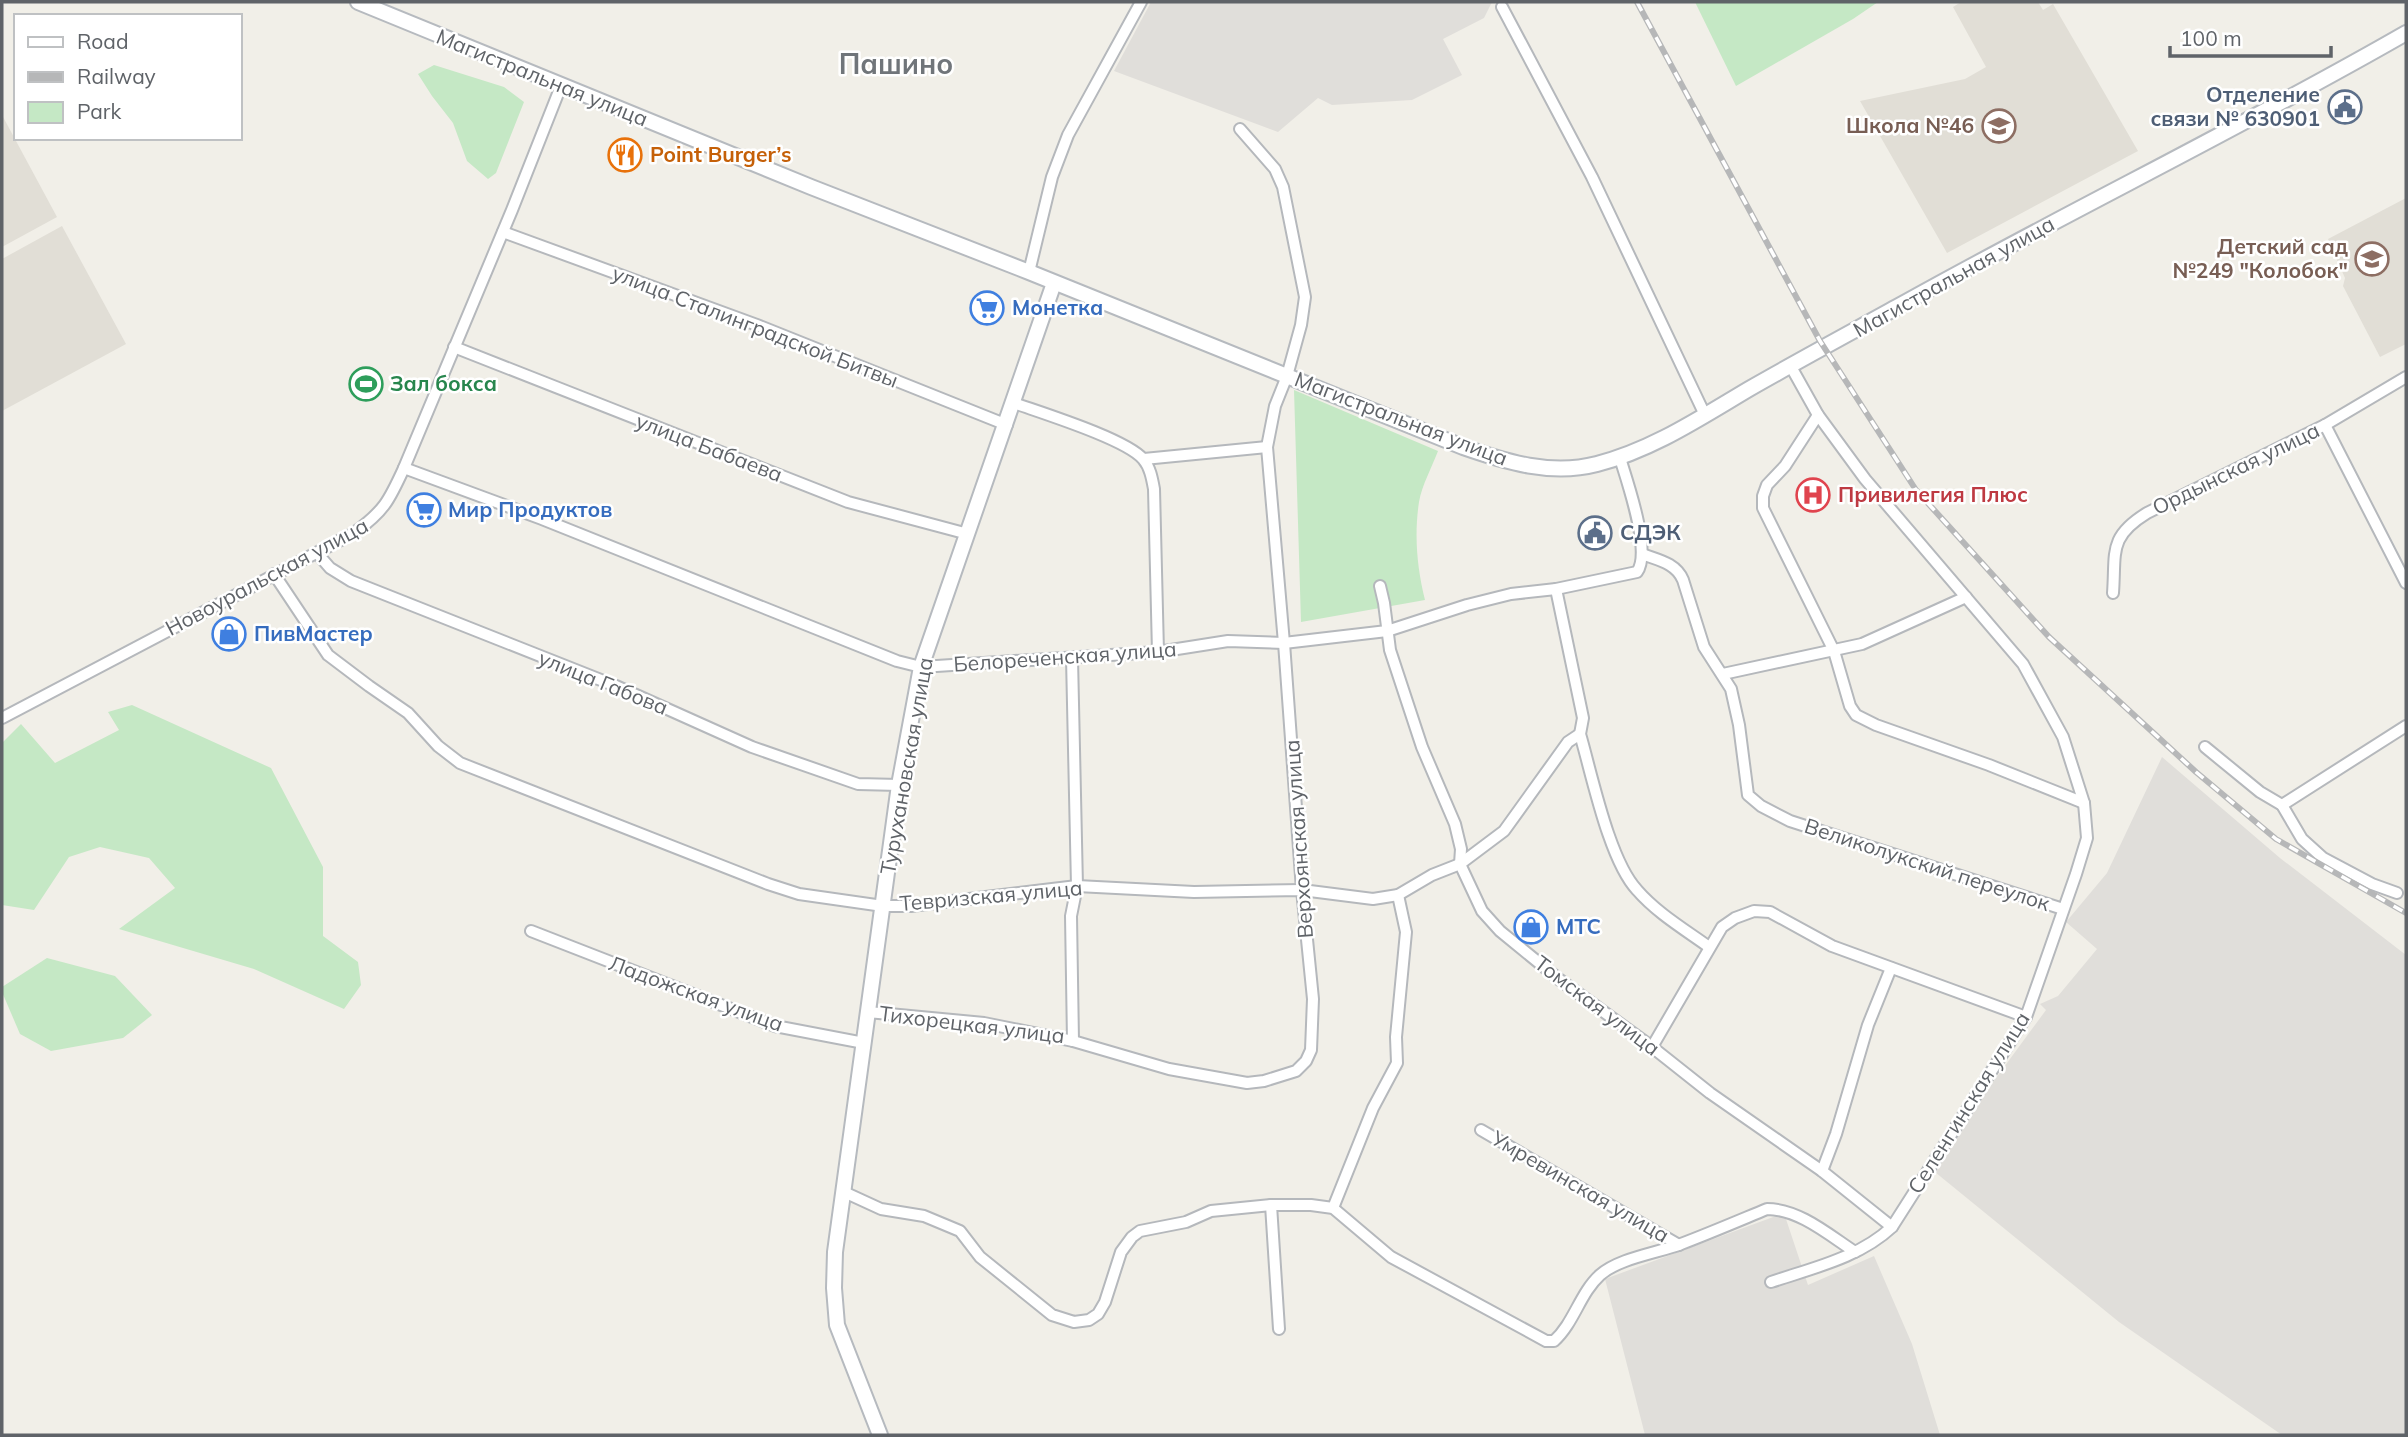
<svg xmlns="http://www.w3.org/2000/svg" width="2408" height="1437" font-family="Mulish,sans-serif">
  <rect width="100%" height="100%" fill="#f1efe8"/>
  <!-- industrial -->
  <g fill="#e0deda">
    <polygon points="1151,2 1492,2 1484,18 1443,39 1462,75 1412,100 1332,105 1318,98 1278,132 1114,71"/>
    <polygon points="2162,757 2280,858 2406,955 2406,1435 2282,1435 2119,1322 1930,1168 2046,1010 2040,1004 2058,996 2097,949 2066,922 2107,873"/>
    <polygon points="1784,1213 1808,1285 1874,1256 1912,1344 1940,1435 1645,1435 1605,1279"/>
  </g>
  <!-- education -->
  <g fill="#e1ded6">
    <polygon points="1961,2 2038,2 2043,10 2053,4 2138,151 1947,253 1860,101 1965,79 1986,67 1953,7"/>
    <polygon points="2,115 57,217 2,247"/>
    <polygon points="2406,198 2406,344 2380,357 2343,286 2345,278 2328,239"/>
    <polygon points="62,226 126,344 2,411 2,259"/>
  </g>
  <!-- green -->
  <g fill="#c5e8c5">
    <polygon points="1695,2 1878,2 1853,19 1736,86"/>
    <polygon points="434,65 504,87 524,102 496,173 488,179 467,161 453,123 432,96 418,74"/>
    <path d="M1294,390L1438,451C1432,467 1422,485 1419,502C1414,535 1417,568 1425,600L1301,622Z"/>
    <polygon points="132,705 271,768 323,867 323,936 358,962 361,985 344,1009 254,969 119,929 175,888 149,858 100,847 69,857 34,910 2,905 2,743 21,724 55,763 119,730 108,712"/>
    <polygon points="47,958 115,976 152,1015 123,1038 51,1051 20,1034 2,992 2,987"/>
  </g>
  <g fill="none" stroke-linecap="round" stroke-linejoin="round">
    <defs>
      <g id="street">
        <polyline points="1502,7 1592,177 1705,415"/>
        <polyline points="503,232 757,325 1007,425"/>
        <polyline points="1029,272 1052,177 1068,135 1141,2"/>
        <polyline points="454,347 848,502 968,534"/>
        <path d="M1014,403C1042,413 1126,439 1143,459C1150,467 1152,478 1154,489L1158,652"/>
        <polyline points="1818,415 1785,466 1767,485 1763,496 1763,508 1834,651 1850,706 1856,715 1876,725 1989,765 2084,803"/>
        <polyline points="2325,425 2406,583"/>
        <polyline points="1144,459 1267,447"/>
        <path d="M404,468L542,519L897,661L921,667L1158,652L1228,641L1284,643L1387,631L1467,605L1511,594L1556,589L1637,572C1652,552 1627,481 1620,458"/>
        <polyline points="317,553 330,568 351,581 616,686 752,747 858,784 899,785"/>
        <path d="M1642,554C1658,560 1676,563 1683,580L1704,647L1731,689L1739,725L1748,795L1761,806L1790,821L2063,909"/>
        <polyline points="274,574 328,655 369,686 408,713 438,746 460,763 768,884 799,894 883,906 911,906 1077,886 1194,892 1302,890 1373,899 1398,895 1432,875 1460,864 1504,831 1568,742 1580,734"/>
        <polyline points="1380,586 1384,603 1390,650 1422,747 1455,824 1461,849 1460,864 1482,911 1500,931 1560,980 1652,1047 1710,1093 1822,1171 1892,1227"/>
        <path d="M1556,589L1583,718L1580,734C1592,775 1609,860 1637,890C1657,913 1684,929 1709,947"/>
        <path d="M2113,593C2116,552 2108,537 2147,513L2325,425L2406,377"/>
        <polyline points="1723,674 1862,644 1966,597"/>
        <path d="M2,718L354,533C384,511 389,501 404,468L512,210L561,86"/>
        <polyline points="2205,747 2260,792 2282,805 2302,839 2323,858 2372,884 2397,893"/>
        <polyline points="2282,805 2406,726"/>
        <polyline points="531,931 775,1026 864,1043"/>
        <polyline points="868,1012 984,1023 1073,1041 1071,916 1077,886 1072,658"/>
        <polyline points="1073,1041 1169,1069 1247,1083 1264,1081 1296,1071 1306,1061 1311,1050 1313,999 1302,890 1284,643 1267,447 1275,406 1287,376 1301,325 1305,297 1283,187 1275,169 1240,129"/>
        <polyline points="1652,1047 1722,927 1735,918 1754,911 1770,912 1832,946 2026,1017"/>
        <polyline points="1481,1130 1679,1245"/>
        <polyline points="1822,1171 1836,1134 1868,1025 1891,968"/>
        <path d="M844,1192L881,1209L924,1216L960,1231L980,1257L1052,1315L1074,1322L1089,1320L1098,1314L1105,1302L1121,1252L1132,1237L1140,1231L1186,1222L1211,1211L1271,1205H1311L1333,1208L1391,1257L1546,1341H1554C1574,1323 1580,1293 1600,1275C1619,1258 1658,1253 1681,1244C1710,1233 1738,1221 1767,1209C1799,1209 1829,1235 1855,1252"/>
        <polyline points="1271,1205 1279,1329"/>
        <polyline points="1333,1208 1373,1108 1397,1063 1396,1037 1406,932 1398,895"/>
        <path d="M1771,1282C1812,1268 1859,1258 1892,1227L2026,1017L2076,874L2087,838L2084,803L2063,737L2023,664L1865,479L1818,415L1790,365"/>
      </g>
      <g id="secondary">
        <path d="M358,2L811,187L1029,272L1463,447C1506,462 1551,476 1597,464C1652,450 1700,418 1749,389C1798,361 1848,334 1897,307C2065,213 2239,129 2406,33"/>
        <polyline points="880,1435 837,1325 834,1288 835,1252 899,785 921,667 1054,283"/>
      </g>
    </defs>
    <!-- street casing -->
    <use href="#street" stroke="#b5b8bc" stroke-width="14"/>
    <!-- secondary casing -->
    <use href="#secondary" stroke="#b6babf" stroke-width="18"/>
    <!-- street -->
    <use href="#street" stroke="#fff" stroke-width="10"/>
    <!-- secondary -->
    <use href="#secondary" stroke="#fff" stroke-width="14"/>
    <defs>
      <polyline id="rail" points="1637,2 1820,341 1916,490 2049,637 2196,772 2276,839 2406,913"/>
    </defs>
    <!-- rail casing -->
    <use href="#rail" stroke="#b6b7b8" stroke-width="6"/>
    <!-- rail -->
    <use href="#rail" stroke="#fff" stroke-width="3.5" stroke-dasharray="10" stroke-linecap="butt"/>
  </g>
  <!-- icons -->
  <defs>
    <symbol id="civic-ring" viewBox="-11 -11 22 22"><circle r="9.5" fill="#fff" stroke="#5c6f8a" stroke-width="1.5"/><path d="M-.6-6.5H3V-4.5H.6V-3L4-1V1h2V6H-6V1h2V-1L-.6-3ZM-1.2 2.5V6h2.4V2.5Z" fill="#5c6f8a"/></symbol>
    <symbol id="school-ring" viewBox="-11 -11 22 22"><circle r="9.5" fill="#fff" stroke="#8d6e63" stroke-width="1.5"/><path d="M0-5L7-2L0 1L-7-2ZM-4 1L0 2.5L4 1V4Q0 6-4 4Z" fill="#8d6e63"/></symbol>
    <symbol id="restaurant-ring" viewBox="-11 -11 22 22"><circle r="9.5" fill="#fff" stroke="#e8710a" stroke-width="1.5"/><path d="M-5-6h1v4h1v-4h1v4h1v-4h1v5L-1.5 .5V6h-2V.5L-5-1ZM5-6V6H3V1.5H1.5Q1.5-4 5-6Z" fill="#e8710a"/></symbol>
    <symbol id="supermarket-ring" viewBox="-11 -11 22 22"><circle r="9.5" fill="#fff" stroke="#3f7fe0" stroke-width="1.5"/><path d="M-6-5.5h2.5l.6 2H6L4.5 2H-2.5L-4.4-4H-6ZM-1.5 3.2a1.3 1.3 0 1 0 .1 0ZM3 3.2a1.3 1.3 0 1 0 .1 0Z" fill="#3f7fe0"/></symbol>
    <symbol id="stadium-ring" viewBox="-11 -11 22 22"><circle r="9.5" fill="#fff" stroke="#2e9e5b" stroke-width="1.5"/><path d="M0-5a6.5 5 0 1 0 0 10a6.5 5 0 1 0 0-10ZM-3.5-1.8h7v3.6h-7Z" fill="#2e9e5b"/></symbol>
    <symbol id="hospital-ring" viewBox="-11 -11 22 22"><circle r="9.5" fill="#fff" stroke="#e0444e" stroke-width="1.5"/><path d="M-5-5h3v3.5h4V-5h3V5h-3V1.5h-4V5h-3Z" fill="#e0444e"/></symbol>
    <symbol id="shop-ring" viewBox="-11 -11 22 22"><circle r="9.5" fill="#fff" stroke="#3f7fe0" stroke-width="1.5"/><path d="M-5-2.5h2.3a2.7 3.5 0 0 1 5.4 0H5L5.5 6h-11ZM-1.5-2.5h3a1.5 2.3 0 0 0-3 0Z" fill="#3f7fe0"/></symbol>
  </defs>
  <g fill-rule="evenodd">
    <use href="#civic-ring" x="2326" y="88" width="38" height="38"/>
    <use href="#school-ring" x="1980" y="107" width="38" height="38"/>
    <use href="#restaurant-ring" x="606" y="136" width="38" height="38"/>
    <use href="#school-ring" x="2353" y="240" width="38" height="38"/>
    <use href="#supermarket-ring" x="968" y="289" width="38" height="38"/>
    <use href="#stadium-ring" x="347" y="365" width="38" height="38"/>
    <use href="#hospital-ring" x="1794" y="476" width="38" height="38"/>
    <use href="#supermarket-ring" x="405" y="491" width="38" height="38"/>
    <use href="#civic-ring" x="1576" y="514" width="38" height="38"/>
    <use href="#shop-ring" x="210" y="615" width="38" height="38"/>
    <use href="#shop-ring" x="1512" y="908" width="38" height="38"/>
  </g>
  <g text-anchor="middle" stroke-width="5" stroke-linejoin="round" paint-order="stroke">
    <!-- street labels -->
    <g font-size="21" fill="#5f6368" stroke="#fff">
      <text transform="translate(542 78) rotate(22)" y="7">Магистральная улица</text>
      <text transform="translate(1954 277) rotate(-29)" y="7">Магистральная улица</text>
      <text transform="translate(755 327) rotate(21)" y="7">улица Сталинградской Битвы</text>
      <text transform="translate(1401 419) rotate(21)" y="7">Магистральная улица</text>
      <text transform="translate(709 448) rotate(21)" y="7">улица Бабаева</text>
      <text transform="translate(2236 469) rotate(-26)" y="7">Ордынская улица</text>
      <text transform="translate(267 577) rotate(-28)" y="7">Новоуральская улица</text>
      <text transform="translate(1065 657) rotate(-4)" y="7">Белореченская улица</text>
      <text transform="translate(603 683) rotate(22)" y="7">улица Габова</text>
      <text transform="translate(907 766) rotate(-80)" y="7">Турухановская улица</text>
      <text transform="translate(1299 839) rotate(-94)" y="7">Верхоянская улица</text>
      <text transform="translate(1927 865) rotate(18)" y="7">Великолукский переулок</text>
      <text transform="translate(991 896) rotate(-5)" y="7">Тевризская улица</text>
      <text transform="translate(696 994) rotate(20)" y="7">Ладожская улица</text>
      <text transform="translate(1597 1006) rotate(37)" y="7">Томская улица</text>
      <text transform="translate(972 1025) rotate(7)" y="7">Тихорецкая улица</text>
      <text transform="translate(1969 1103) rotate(-58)" y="7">Селенгинская улица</text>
      <text transform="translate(1580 1187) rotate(30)" y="7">Умревинская улица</text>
    </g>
    <!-- service labels -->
    <g font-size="21" font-weight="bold" fill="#4e5e75" stroke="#fff" text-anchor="end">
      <text x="2320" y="102">Отделение<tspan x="2320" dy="24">связи № 630901</tspan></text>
      <text x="1620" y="540" text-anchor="start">СДЭК</text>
    </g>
    <!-- education labels -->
    <g font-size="21" font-weight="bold" fill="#785e54" stroke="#fff" text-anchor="end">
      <text x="1974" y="133">Школа №46</text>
      <text x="2348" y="254">Детский сад<tspan x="2348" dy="24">№249 "Колобок"</tspan></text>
    </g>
    <!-- food labels -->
    <g font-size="21" font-weight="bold" fill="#c56008" stroke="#fff" text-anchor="start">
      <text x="650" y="162">Point Burger’s</text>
    </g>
    <!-- shop labels -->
    <g font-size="21" font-weight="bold" fill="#366cbe" stroke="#fff" text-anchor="start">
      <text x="1012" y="315">Монетка</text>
      <text x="448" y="517">Мир Продуктов</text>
      <text x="254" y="641">ПивМастер</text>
      <text x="1556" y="934">МТС</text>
    </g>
    <!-- leisure labels -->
    <g font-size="21" font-weight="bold" fill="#27864d" stroke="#fff" text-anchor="start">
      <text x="390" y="391">Зал бокса</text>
    </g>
    <!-- health labels -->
    <g font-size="21" font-weight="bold" fill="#be3a42" stroke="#fff" text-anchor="start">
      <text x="1838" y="502">Привилегия Плюс</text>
    </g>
    <!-- district labels -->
    <g font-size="28" font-weight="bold" fill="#70757a" stroke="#fff">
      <text x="896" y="74">Пашино</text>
    </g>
  </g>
  <!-- border -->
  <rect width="2408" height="1437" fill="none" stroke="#5f6368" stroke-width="7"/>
  <!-- legend -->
  <rect x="14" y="14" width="228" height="126" fill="#ffffff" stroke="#bfc1c3" stroke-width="2"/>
  <rect x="28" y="37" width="35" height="10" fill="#ffffff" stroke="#bfc1c3" stroke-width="2"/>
  <text x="77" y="49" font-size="21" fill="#5f6368">Road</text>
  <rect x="28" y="72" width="35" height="10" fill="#b6b7b8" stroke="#bfc1c3" stroke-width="2"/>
  <text x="77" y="84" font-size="21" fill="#5f6368">Railway</text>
  <rect x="28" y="102" width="35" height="21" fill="#c5e8c5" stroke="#bfc1c3" stroke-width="2"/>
  <text x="77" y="119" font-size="21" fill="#5f6368">Park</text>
  <!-- scale -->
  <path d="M2170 46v10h161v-10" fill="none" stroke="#5f6368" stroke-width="3.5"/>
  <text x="2180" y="46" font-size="21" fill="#5f6368" stroke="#ffffff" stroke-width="5" paint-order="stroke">100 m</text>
</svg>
